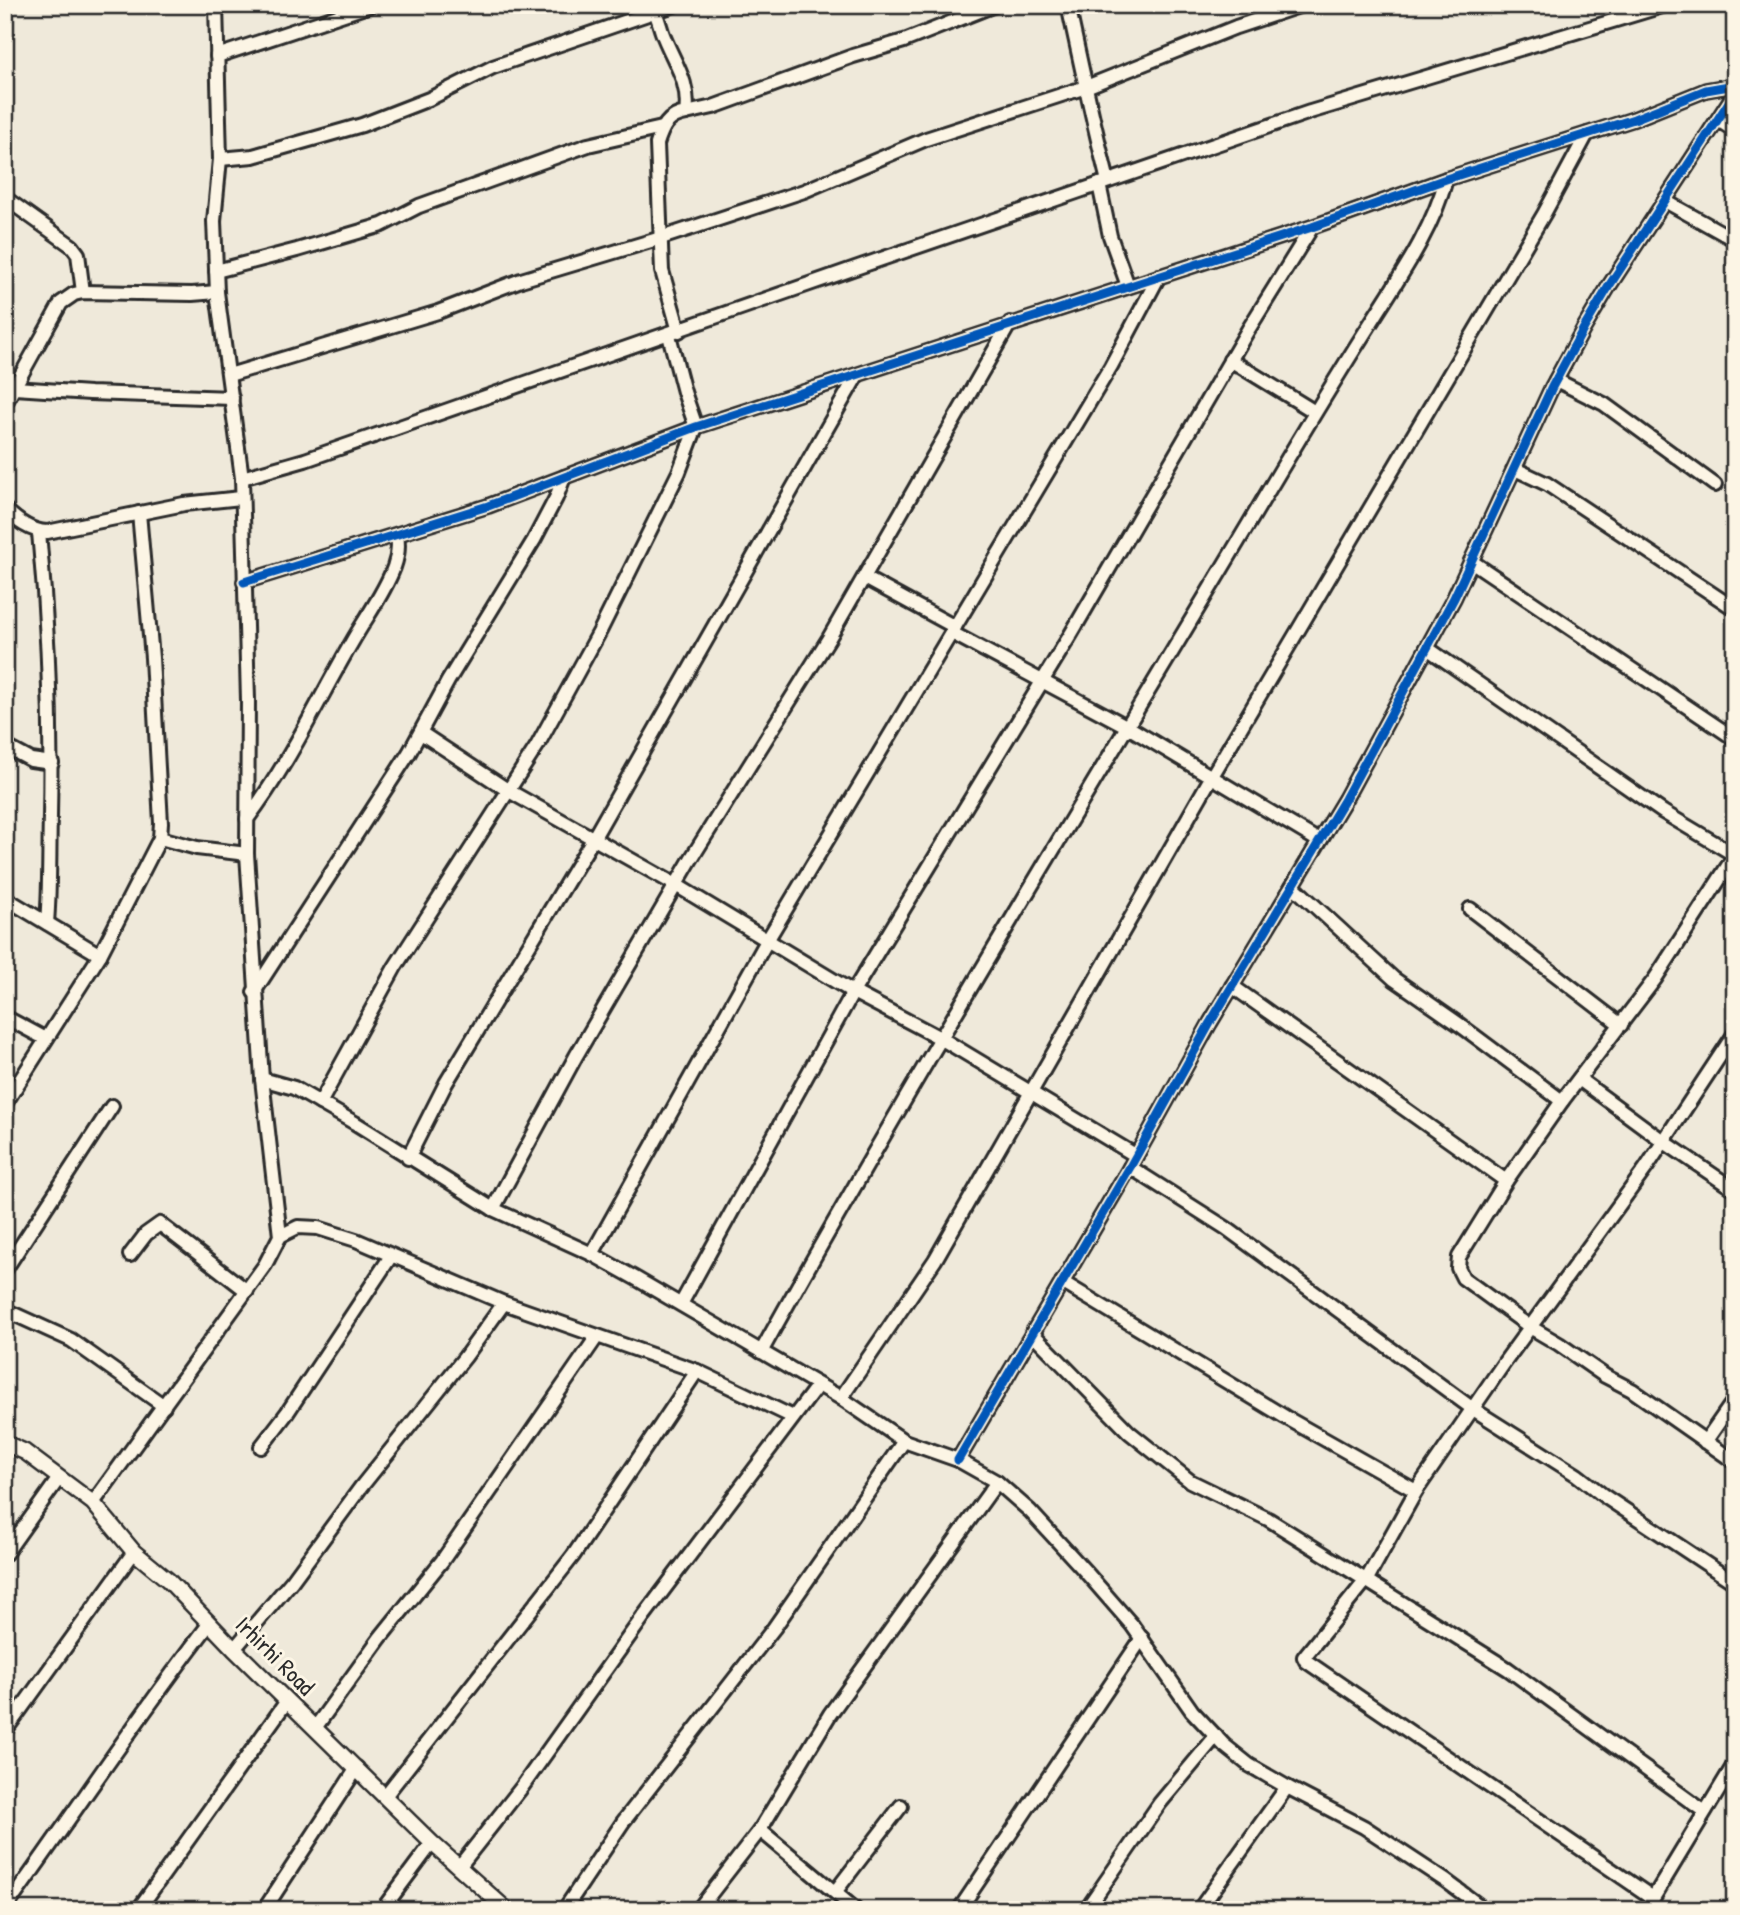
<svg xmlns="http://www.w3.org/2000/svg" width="1740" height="1915" font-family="'Patrick Hand',sans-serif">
  <rect width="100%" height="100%" fill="#efe9da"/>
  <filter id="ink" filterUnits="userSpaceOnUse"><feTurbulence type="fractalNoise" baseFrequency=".0143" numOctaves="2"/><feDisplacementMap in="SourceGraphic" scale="14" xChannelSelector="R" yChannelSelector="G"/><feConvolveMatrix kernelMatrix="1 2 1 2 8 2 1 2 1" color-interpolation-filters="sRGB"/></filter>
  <g filter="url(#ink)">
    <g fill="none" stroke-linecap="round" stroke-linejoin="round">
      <defs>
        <g id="minor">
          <path d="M1068,5C1081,64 1093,123 1108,181"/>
          <path d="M652,6C657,14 659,23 662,32C672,60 691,82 686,113C667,116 662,128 657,144L662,271L679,331"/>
          <polyline points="217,56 371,5"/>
          <polyline points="686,113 713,107 853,56 904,41 995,5"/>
          <polyline points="1718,120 1735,131"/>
          <polyline points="220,159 253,156 362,125 429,99 493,67 674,5"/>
          <polyline points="1099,184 1110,236 1128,286"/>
          <polyline points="5,198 72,246 78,254 83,292"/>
          <polyline points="1665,201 1735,240"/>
          <polyline points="216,271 297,250 382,225 419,206 588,145 662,128"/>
          <polyline points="1230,360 1315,412"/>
          <polyline points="229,375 438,312 521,280 661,238 804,191 926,139 1086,87 1236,27 1302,5"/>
          <polyline points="1556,380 1604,404 1715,485"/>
          <polyline points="15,388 90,393 232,398"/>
          <polyline points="5,404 61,303 74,294 83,292 192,294 217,292"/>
          <polyline points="1515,469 1547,484 1735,609"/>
          <polyline points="242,478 305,460 861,266 1310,112 1666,5"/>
          <path d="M5,509C17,521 30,531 47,532L184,504L241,498"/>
          <path d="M39,532C48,626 52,721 50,816C49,852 50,887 47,923"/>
          <polyline points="1471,561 1735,739"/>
          <polyline points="865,578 955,627"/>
          <polyline points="244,582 488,506 696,427 1312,227 1446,179 1634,119 1706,90 1735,85"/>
          <polyline points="952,633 1128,727 1319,841"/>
          <polyline points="1427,648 1663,812 1735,855"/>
          <polyline points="421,733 509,791 676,885 853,992 942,1039 1135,1155"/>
          <polyline points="5,746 31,760 52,763"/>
          <path d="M247,819C289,764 317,702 352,642C366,617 384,594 394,567C398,556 399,546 397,535"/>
          <polyline points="160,838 197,848 247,854"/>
          <polyline points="1293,886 1394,979 1460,1025 1562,1101"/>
          <polyline points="5,898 100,955"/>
          <polyline points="1470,909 1621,1025"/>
          <polyline points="1232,986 1506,1181 1562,1101 1655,979 1735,855"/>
          <polyline points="254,992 409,753 448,681 534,540 556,498 564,477"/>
          <polyline points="5,1017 46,1039"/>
          <polyline points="262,1079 294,1088 355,1123 493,1209 592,1254 635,1278 841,1398 904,1441 958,1460 997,1482 1030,1511 1085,1571 1132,1625 1192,1711 1224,1745 1249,1765 1287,1787 1364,1827 1446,1881 1485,1910"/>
          <polyline points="1579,1079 1663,1141 1735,1190"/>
          <polyline points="320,1103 395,967 537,746 600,631 679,472 696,427 684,392 669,335"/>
          <polyline points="5,1104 100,955 160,838 161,823 152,658 139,513"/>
          <polyline points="408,1158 446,1083 593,839 856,377"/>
          <polyline points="1130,1167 1226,1228 1473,1409 1577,1475 1604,1496 1735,1583"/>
          <polyline points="1506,1181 1459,1257 1458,1268 1463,1278 1530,1327 1559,1344 1605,1376 1632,1390 1735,1462"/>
          <polyline points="493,1209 576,1056 691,859 829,638 1010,323"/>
          <polyline points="280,1236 298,1227 318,1228 356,1240 504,1303 697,1371 793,1417"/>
          <polyline points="592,1254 768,939 1111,366 1159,276"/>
          <polyline points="130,1255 146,1234 160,1224 247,1291"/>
          <polyline points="5,1270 112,1106"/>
          <polyline points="1062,1282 1285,1417 1416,1491"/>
          <polyline points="681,1304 853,992 1071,634 1248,330 1312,227"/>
          <polyline points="5,1310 71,1340 164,1406"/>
          <polyline points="1032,1333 1129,1432 1190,1481 1268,1519 1508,1669 1705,1812"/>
          <path d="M761,1352C919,1067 1090,790 1257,510C1293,449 1329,389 1367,329C1396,282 1432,233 1446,179"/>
          <polyline points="841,1398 935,1260 1212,776 1544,214 1587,134"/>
          <polyline points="1705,1442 1735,1399"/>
          <polyline points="261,1447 287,1413 391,1256"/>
          <polyline points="958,1460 1130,1167 1210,1023 1345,799 1454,598 1552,387 1584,328 1609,286 1735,93"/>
          <polyline points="93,1503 265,1265 280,1236 262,1079 247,854 248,700 242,478 217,292 214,221 220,159 216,5"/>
          <polyline points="5,1554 59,1478"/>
          <polyline points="234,1649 292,1581 361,1487 465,1357 504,1303"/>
          <polyline points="315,1728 380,1638 442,1561 596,1338"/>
          <polyline points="5,1731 134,1552"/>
          <polyline points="385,1796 573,1556 697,1371"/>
          <polyline points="760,1830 856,1910"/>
          <polyline points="459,1867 522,1787 643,1617 818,1385"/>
          <polyline points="835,1892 901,1806"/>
          <polyline points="1653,1898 1306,1661 1304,1657 1367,1579 1416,1491 1504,1363 1646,1168 1735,1033"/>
          <path d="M5,1909C74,1814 138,1716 210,1623"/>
          <polyline points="138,1910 287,1701"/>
          <polyline points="264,1910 357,1768"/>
          <polyline points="382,1910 432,1843"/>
          <polyline points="564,1910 623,1822 774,1628 904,1441"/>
          <polyline points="698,1910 760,1830 830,1714 997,1482"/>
          <polyline points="959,1910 1142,1638"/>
          <polyline points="1086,1910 1160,1803 1216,1736"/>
          <polyline points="1199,1910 1287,1787"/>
          <polyline points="1646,1910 1735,1763"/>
        </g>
        <polyline id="tertiary" points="5,1443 25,1452 93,1503 134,1552 168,1580 234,1649 432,1843 507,1910"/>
      </defs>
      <!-- minor casing -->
      <use href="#minor" stroke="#2b2b2b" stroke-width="18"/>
      <!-- tertiary casing -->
      <use href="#tertiary" stroke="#2b2b2b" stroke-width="19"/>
      <!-- minor -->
      <use href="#minor" stroke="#fcf5e5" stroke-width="12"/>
      <!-- tertiary -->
      <use href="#tertiary" stroke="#fcf5e5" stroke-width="14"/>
      <defs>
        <g id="cycleway">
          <polyline points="244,582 488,506 696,427 1312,227 1446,179 1634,119 1706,90 1735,85"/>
          <polyline points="958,1460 1130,1167 1210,1023 1345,799 1454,598 1552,387 1584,328 1609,286 1735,93"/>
        </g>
      </defs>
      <!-- cycleway casing -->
      <use href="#cycleway" stroke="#fcf5e5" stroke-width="13"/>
      <!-- cycleway -->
      <use href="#cycleway" stroke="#0057b8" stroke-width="9"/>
    </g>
  </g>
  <g text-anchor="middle" stroke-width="6" stroke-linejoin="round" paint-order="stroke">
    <!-- street labels -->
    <g font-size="24" fill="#2b2b2b" stroke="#fcf5e5">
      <text transform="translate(275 1656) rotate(45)" y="8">Irhirhi Road</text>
    </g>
  </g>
  <!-- margin -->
  <rect width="1740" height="1915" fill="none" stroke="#fcf5e5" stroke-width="28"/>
  <rect x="14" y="14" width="1712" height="1887" fill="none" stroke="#2b2b2b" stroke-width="2.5" filter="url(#ink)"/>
</svg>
